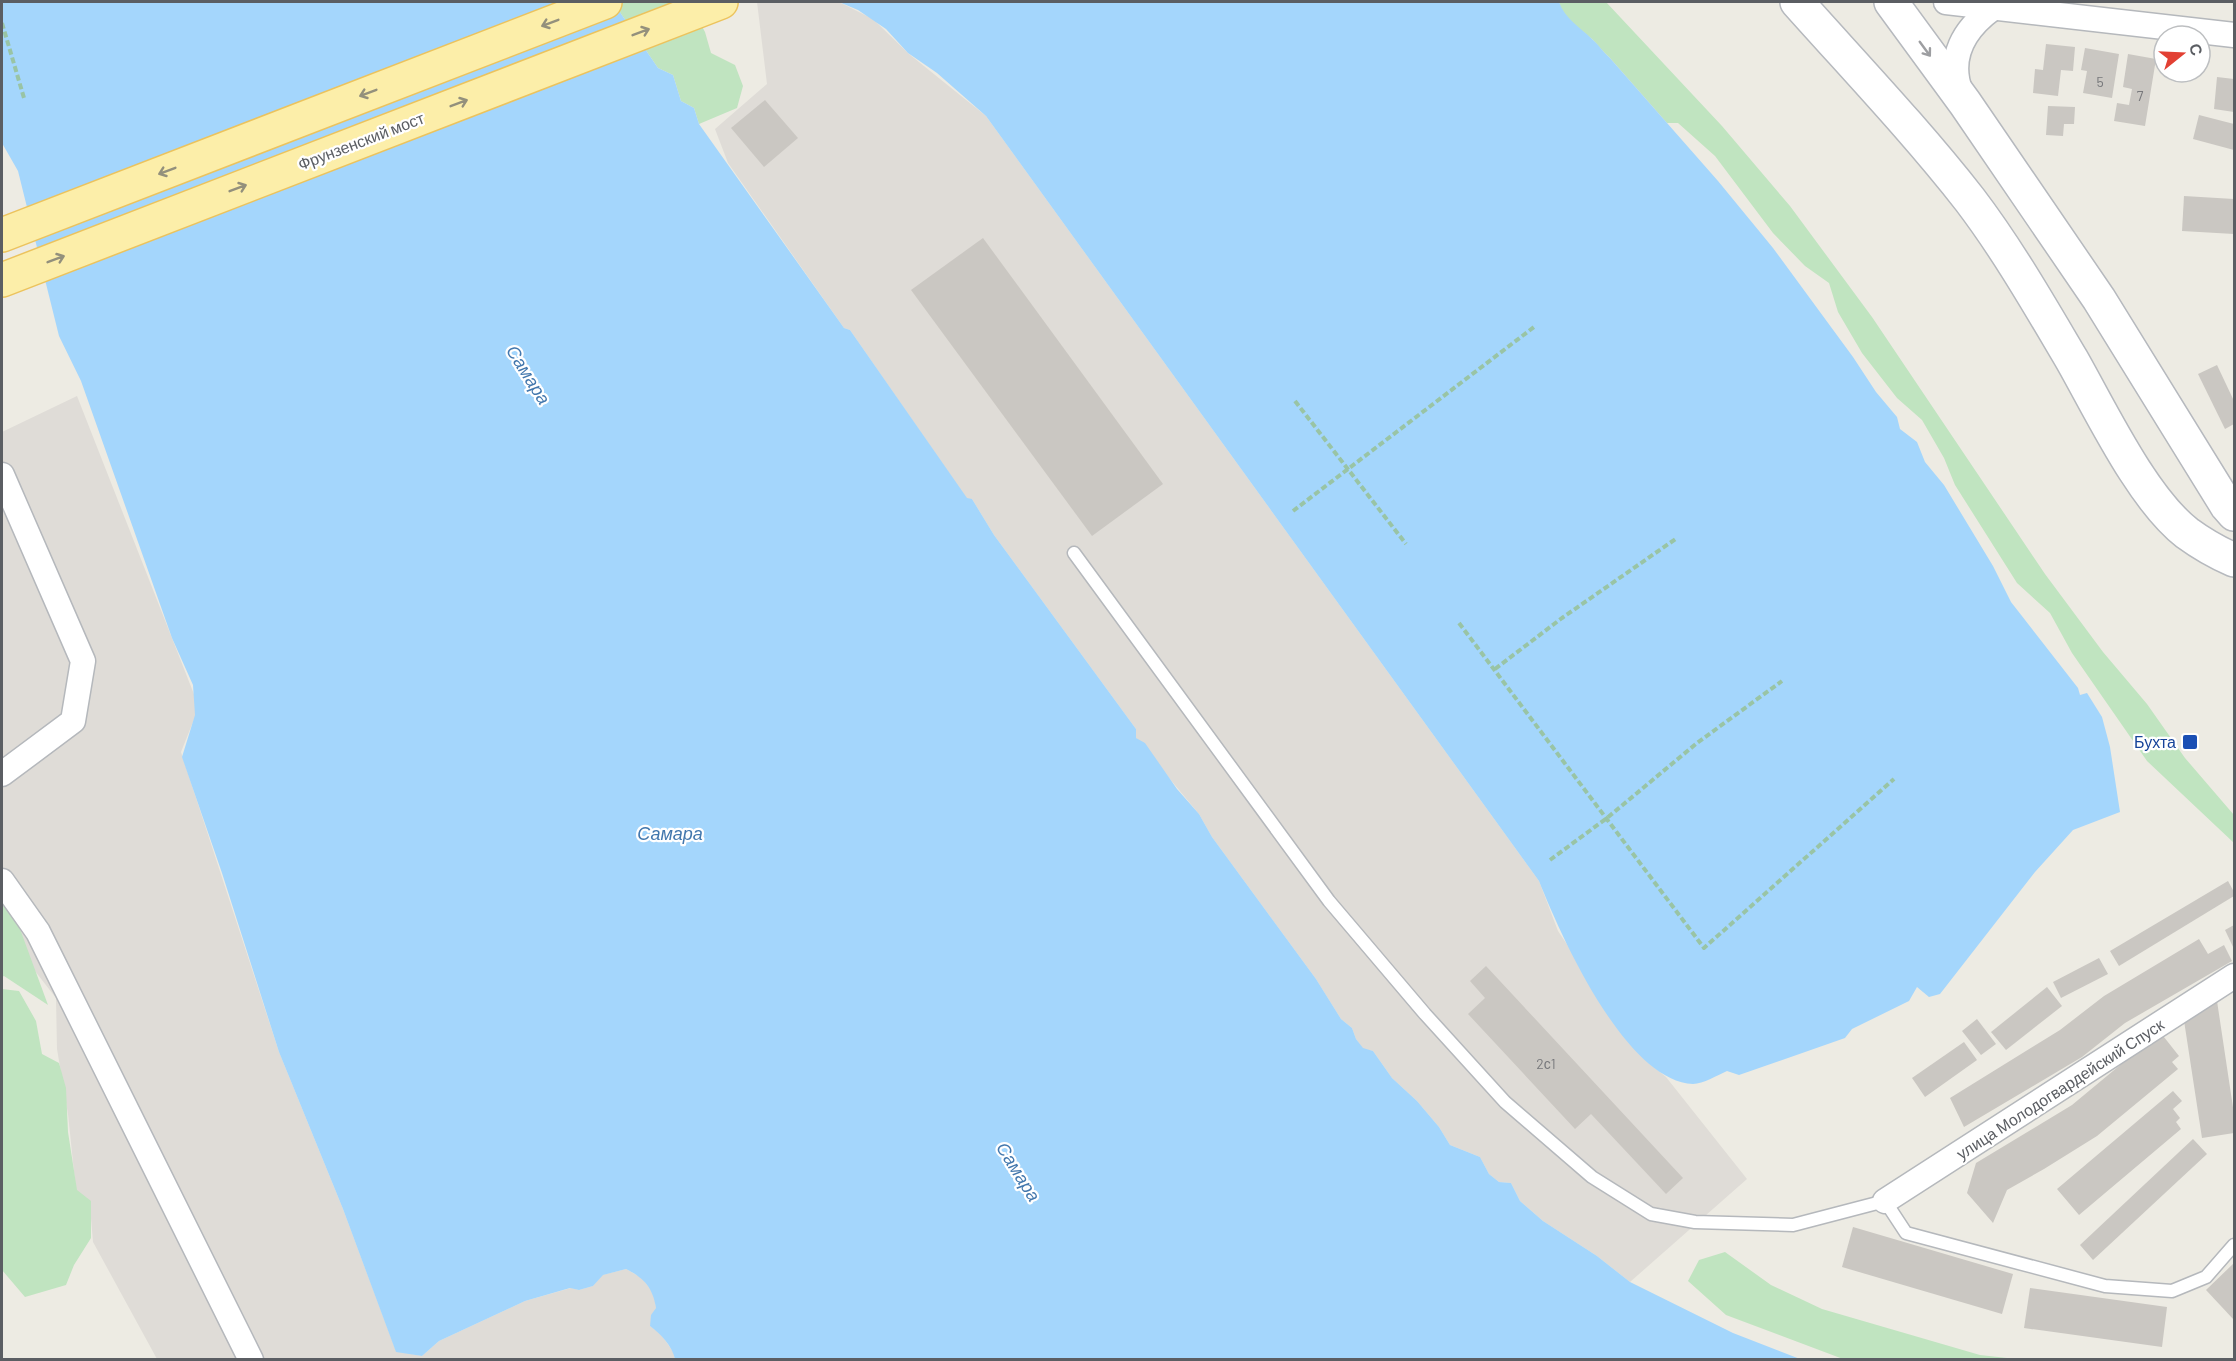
<svg xmlns="http://www.w3.org/2000/svg" width="2236" height="1361" font-family="Barlow,sans-serif">
  <rect width="100%" height="100%" fill="#edebe3"/>
  <!-- industrial -->
  <g fill="#dfdcd7">
    <polygon points="757,2 839,2 873,19 909,54 986,116 1539,881 1558,931 1643,1058 1666,1077 1747,1179 1630,1282 1597,1256 1543,1221 1520,1201 1511,1183 1499,1182 1489,1174 1480,1157 1450,1145 1439,1127 1417,1101 1392,1078 1373,1051 1363,1049 1356,1039 1352,1028 1341,1019 1316,979 1212,837 1199,814 1136,738 1136,729 994,535 972,499 967,499 850,330 844,328 728,163 715,129 767,84"/>
    <polygon points="77,396 199,707 181,752 279,1052 343,1209 396,1351 422,1356 439,1341 525,1301 571,1288 579,1290 593,1286 602,1275 626,1269 642,1278 654,1294 656,1308 650,1326 660,1333 674,1353 675,1359 157,1359 93,1242 90,1206 76,1191 68,1114 57,1049 56,998 35,971 2,921 2,432"/>
  </g>
  <!-- green -->
  <g fill="#c0e4c0">
    <polygon points="613,2 689,2 705,32 711,53 735,65 743,86 737,108 699,124 694,108 681,101 673,75 658,68"/>
    <path d="M1559,2H1606L1722,126L1790,206L1872,317L2045,574L2103,652L2147,704L2185,758L2234,815V843L2147,761L2072,653L2050,613L2017,583L1955,485L1944,458L1922,420L1897,398L1862,353L1838,312L1829,283L1805,266L1773,233L1715,156L1678,123H1667L1609,57C1602,51 1598,45 1592,39C1580,28 1563,19 1559,2Z"/>
    <polygon points="2,904 13,910 48,1005 4,976 2,977"/>
    <polygon points="2,989 19,991 36,1021 42,1054 59,1063 66,1088 68,1132 77,1190 91,1201 91,1238 74,1265 66,1285 25,1297 2,1270"/>
    <polygon points="1725,1252 1771,1285 1822,1309 1980,1355 2016,1359 1843,1359 1726,1315 1688,1281 1699,1260"/>
  </g>
  <!-- water -->
  <g fill="#a4d6fc">
    <path d="M2,2H613L658,68L673,75L681,101L694,108L699,124L844,328L850,330L967,498L972,499L994,535L1136,729V738L1145,743L1177,789L1199,814L1212,837L1316,979L1341,1019L1352,1028L1356,1039L1363,1048L1373,1051L1392,1078L1417,1101L1439,1127L1450,1145L1480,1157L1489,1174L1499,1182L1511,1183L1520,1201L1543,1221L1597,1256L1630,1282L1733,1333L1800,1359H675C672,1346 661,1334 650,1326L651,1315L656,1308C653,1288 644,1278 626,1269L603,1275L593,1286L579,1290L570,1288L525,1301L439,1341L422,1356L396,1352L343,1209L279,1052L222,873L182,757L195,715L193,685L172,638L81,381L59,336L18,171L2,143Z"/>
    <path d="M839,2H1559C1565,19 1580,27 1593,40C1599,45 1602,51 1609,57L1718,181L1773,248L1853,357L1876,392L1897,417L1900,429L1917,442L1925,462L1944,485L1993,566L2011,602L2078,688L2080,695L2087,693L2102,717L2110,747L2120,812L2073,830L2035,872L1940,994L1929,997L1917,987L1909,1001L1852,1029L1845,1038L1739,1075L1727,1071C1718,1075 1703,1084 1693,1084C1625,1081 1561,936 1539,881L986,116L937,73L908,53L886,29L858,10Z"/>
  </g>
  <!-- building -->
  <g fill="#cac7c2">
    <polygon points="2046,44 2075,47 2073,71 2061,70 2058,96 2033,93 2035,69 2043,70"/>
    <polygon points="2085,48 2119,54 2112,98 2083,93 2087,71 2081,70"/>
    <polygon points="2128,54 2156,59 2145,126 2114,121 2117,103 2129,105 2132,89 2123,87"/>
    <polygon points="2217,77 2234,79 2234,112 2214,109"/>
    <polygon points="765,100 798,138 764,167 731,128"/>
    <polygon points="2048,106 2075,107 2074,124 2064,124 2063,136 2046,135"/>
    <polygon points="2199,115 2234,124 2234,150 2193,139"/>
    <polygon points="2184,196 2234,199 2234,234 2182,231"/>
    <polygon points="983,238 1163,484 1092,536 911,290"/>
    <polygon points="2217,365 2234,401 2234,424 2225,429 2198,374"/>
    <polygon points="2228,881 2234,892 2234,896 2119,966 2110,951"/>
    <polygon points="2234,925 2234,949 2225,930"/>
    <polygon points="2199,939 2208,954 2224,945 2232,961 2125,1023 2082,1057 1964,1127 1950,1098 2060,1030 2104,996"/>
    <polygon points="2099,958 2108,974 2061,998 2053,982"/>
    <polygon points="1486,966 1683,1178 1666,1194 1591,1114 1575,1129 1468,1014 1485,998 1470,981"/>
    <polygon points="2047,987 2062,1006 2006,1050 1991,1032"/>
    <polygon points="2217,1001 2234,1114 2234,1133 2202,1138 2183,1014 2205,1009 2204,1002"/>
    <polygon points="1977,1019 1996,1044 1981,1055 1962,1031"/>
    <polygon points="2160,1032 2179,1056 2172,1062 2178,1069 2097,1136 2044,1169 2007,1190 1993,1223 1967,1193 1976,1163 2072,1105"/>
    <polygon points="1964,1042 1977,1060 1925,1097 1912,1078"/>
    <polygon points="2173,1091 2182,1101 2173,1109 2180,1118 2176,1122 2181,1129 2079,1215 2057,1189"/>
    <polygon points="2193,1139 2207,1154 2093,1260 2080,1245"/>
    <polygon points="1853,1227 2013,1274 2002,1314 1842,1267"/>
    <polygon points="2234,1263 2234,1320 2206,1290"/>
    <polygon points="2030,1288 2167,1307 2162,1347 2024,1328"/>
  </g>
  <g fill="none" stroke-linecap="round" stroke-linejoin="round">
    <defs>
      <polyline id="service" points="1074,553 1329,901 1425,1014 1505,1102 1592,1177 1651,1214 1695,1222 1793,1225 1885,1201 1906,1233 2105,1286 2172,1291 2206,1277 2234,1245"/>
      <g id="minor">
        <polyline points="1946,2 2234,35"/>
        <path d="M1961,93C1947,57 1964,29 1993,8"/>
        <polyline points="2,475 83,661 73,721 2,774"/>
        <polyline points="2,881 38,932 251,1360"/>
        <polyline points="1885,1201 2234,976"/>
      </g>
      <g id="secondary">
        <path d="M1797,2C1855,67 1916,131 1970,200C2008,250 2040,306 2072,360C2101,411 2142,498 2187,533C2202,544 2218,553 2234,560"/>
        <polyline points="1891,2 1965,103 2099,299 2227,506 2234,514"/>
      </g>
      <g id="primary">
        <polyline points="2,235 605,2"/>
        <polyline points="2,280 721,2"/>
      </g>
    </defs>
    <!-- service casing -->
    <use href="#service" stroke="#b5b8bc" stroke-width="15"/>
    <!-- minor casing -->
    <use href="#minor" stroke="#b5b8bc" stroke-width="27"/>
    <!-- secondary casing -->
    <use href="#secondary" stroke="#b6b9be" stroke-width="36"/>
    <!-- primary casing -->
    <use href="#primary" stroke="#ecc35d" stroke-width="36"/>
    <!-- path -->
    <g stroke="#99c4a5" stroke-width="4" stroke-dasharray="6 3" stroke-linecap="butt">
      <polyline points="2,23 24,98"/>
      <polyline points="1295,401 1406,544"/>
      <polyline points="1293,511 1534,327"/>
      <polyline points="1459,623 1704,948 1894,779"/>
      <polyline points="1495,669 1562,618 1677,538"/>
      <polyline points="1550,860 1607,818 1697,743 1782,681"/>
    </g>
    <!-- service -->
    <use href="#service" stroke="#fff" stroke-width="12"/>
    <!-- minor -->
    <use href="#minor" stroke="#fff" stroke-width="24"/>
    <!-- secondary -->
    <use href="#secondary" stroke="#fff" stroke-width="33"/>
    <!-- primary -->
    <use href="#primary" stroke="#fceea9" stroke-width="33"/>
  </g>
  <!-- one-way arrows -->
  <defs><path id="oneway-shaft" d="M-6 0H5M1.5-3L5.5 0L1.5 3" fill="none" stroke-width="1.6" stroke-linecap="round" stroke-linejoin="round" transform="scale(1.5)"/></defs>
  <g stroke="#93907c">
    <use href="#oneway-shaft" transform="translate(550 23) rotate(159)"/>
    <use href="#oneway-shaft" transform="translate(641 32) rotate(-21)"/>
    <use href="#oneway-shaft" transform="translate(368 93) rotate(159)"/>
    <use href="#oneway-shaft" transform="translate(459 103) rotate(-21)"/>
    <use href="#oneway-shaft" transform="translate(167 171) rotate(159)"/>
    <use href="#oneway-shaft" transform="translate(238 188) rotate(-21)"/>
    <use href="#oneway-shaft" transform="translate(56 259) rotate(-21)"/>
  </g>
  <use stroke="#9d9ea1" href="#oneway-shaft" transform="translate(1925 49) rotate(54)"/>
  <!-- markers -->
  <rect fill="#1a4fb4" stroke="#fff" stroke-width="2" x="2182" y="734" width="16" height="16" rx="3"/>
  <g text-anchor="middle" stroke-width="4.5" stroke-linejoin="round" paint-order="stroke">
    <!-- number labels -->
    <g font-size="14" fill="#77787b">
      <text x="2100" y="87">5</text>
      <text x="2140" y="101">7</text>
      <text x="1546" y="1069">2с1</text>
    </g>
    <!-- street labels -->
    <g font-size="16" fill="#5b5e63" stroke="#fff">
      <text transform="translate(361 141) rotate(-21)" y="6">Фрунзенский мост</text>
      <text transform="translate(2060 1089) rotate(-33)" y="6">улица Молодогвардейский Спуск</text>
    </g>
    <!-- transit labels -->
    <g font-size="16" fill="#164399" stroke="#fff" text-anchor="end">
      <text x="2176" y="748">Бухта</text>
    </g>
    <!-- water labels -->
    <g font-size="18" font-style="italic" fill="#4277ad" stroke="#fff">
      <text transform="translate(528 375) rotate(58)" y="6">Самара</text>
      <text x="670" y="840">Самара</text>
      <text transform="translate(1018 1172) rotate(58)" y="6">Самара</text>
    </g>
  </g>
  <!-- border -->
  <rect width="2236" height="1361" fill="none" stroke="#5b5e63" stroke-width="6"/>
  <!-- north arrow -->
  <g transform="translate(2182 54) rotate(72)"><circle r="28" fill="#ffffff" stroke="#bdbfc1" stroke-width="1.5"/>
  <path d="M0-4.5L10 22L0 15L-10 22Z" fill="#e24033"/>
  <text y="-9" font-size="16" font-weight="bold" text-anchor="middle" fill="#5b5e63">С</text>
  </g>
</svg>
